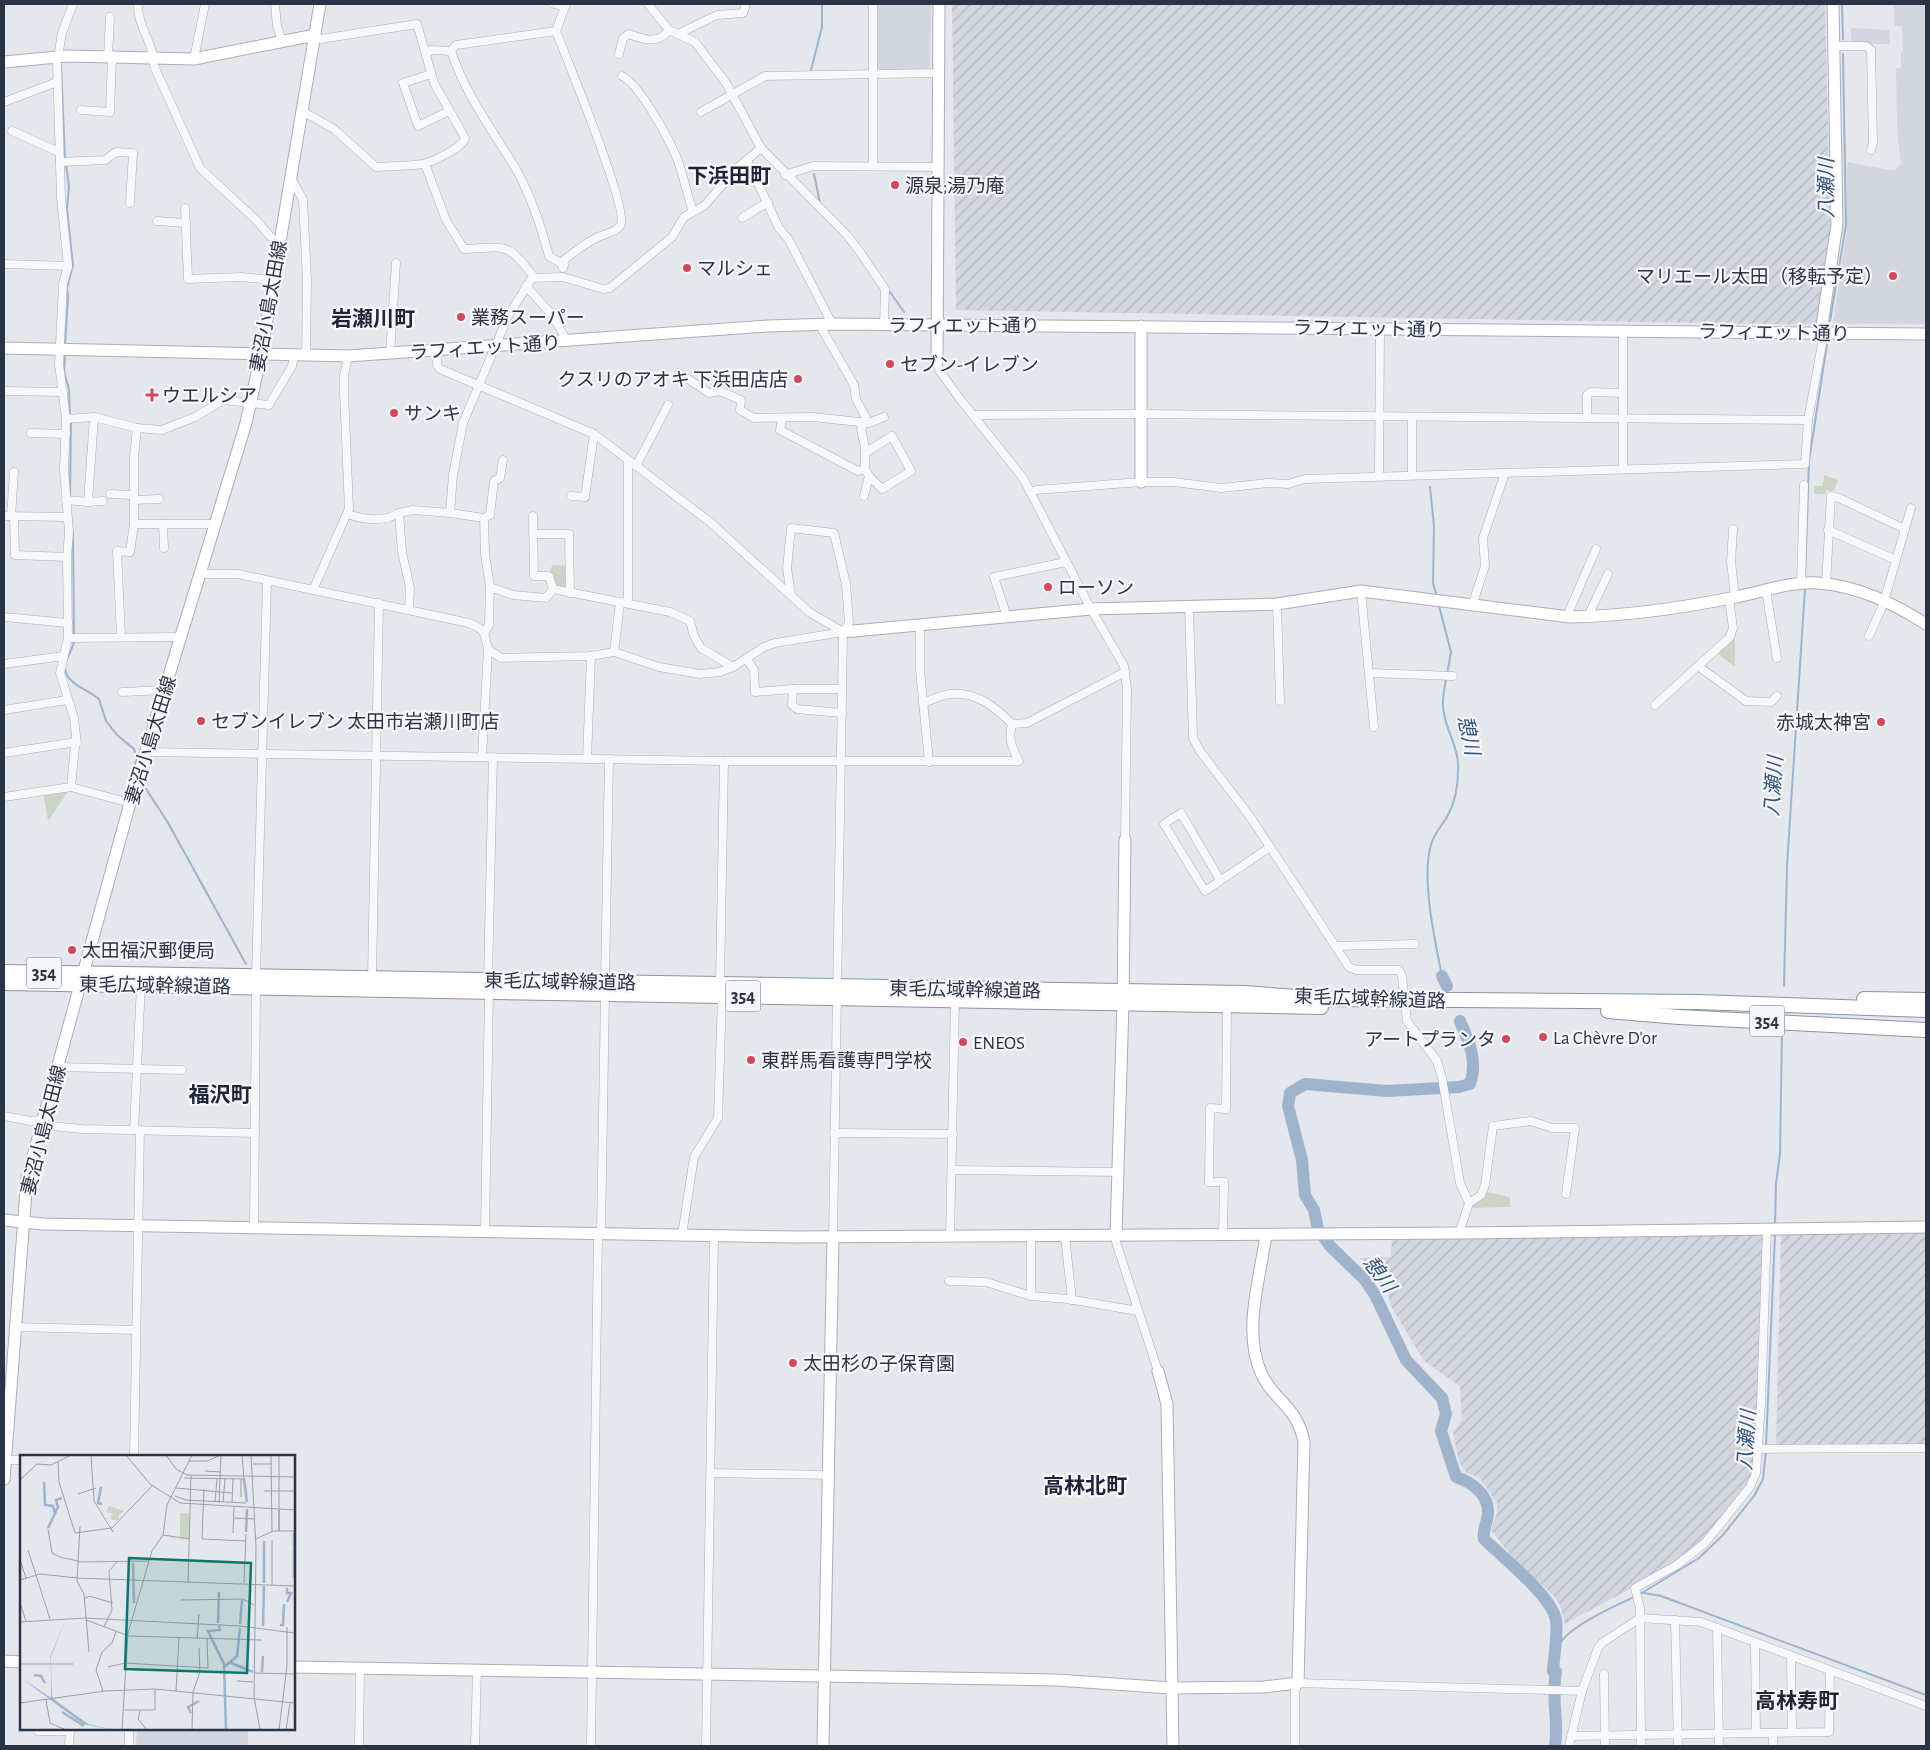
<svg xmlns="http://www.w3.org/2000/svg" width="1930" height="1750" font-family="'Alegreya Sans','Noto Sans JP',sans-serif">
  <defs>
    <pattern id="industrial-furrows" width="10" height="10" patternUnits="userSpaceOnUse" patternTransform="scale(1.25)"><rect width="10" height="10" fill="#d2d6de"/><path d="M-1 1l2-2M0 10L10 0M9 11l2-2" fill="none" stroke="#b4b8c0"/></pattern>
  </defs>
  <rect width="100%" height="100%" fill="#e4e7ec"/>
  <!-- built -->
  <g fill="#d2d6de">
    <polygon points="877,4 931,4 930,66 926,71 879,70 877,68"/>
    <polygon points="1894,4 1926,4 1926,324 1837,324 1833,322 1847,231 1847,162 1895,171 1901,163 1897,129 1896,68 1901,68 1901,52 1903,52 1902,26 1894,26"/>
    <polygon points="1851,28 1889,30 1890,44 1851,44"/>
    <polygon points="137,1729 248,1729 248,1746 136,1746"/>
  </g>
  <!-- industrial -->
  <g fill="url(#industrial-furrows)">
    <polygon points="952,4 1825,4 1830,228 1816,325 956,310"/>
    <polygon points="1926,1231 1926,1444 1776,1445 1781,1233"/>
    <polygon points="1765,1233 1755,1465 1748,1486 1696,1548 1665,1570 1565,1624 1560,1605 1554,1596 1515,1560 1491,1530 1497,1513 1497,1503 1479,1477 1467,1473 1459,1462 1453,1432 1462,1420 1460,1386 1424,1361 1392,1308 1388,1295 1360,1258 1391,1257 1392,1237"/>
  </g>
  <!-- green -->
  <g fill="#c9d6c5">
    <polygon points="1824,475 1838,480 1834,491 1826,490 1826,494 1814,494 1814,486 1823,486"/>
    <polygon points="552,565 570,566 570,593 553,589 549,576"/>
    <polygon points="1735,638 1735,667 1718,654"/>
    <polygon points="71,787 48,821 43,791"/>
    <polygon points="1483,1191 1510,1197 1510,1207 1468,1208"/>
  </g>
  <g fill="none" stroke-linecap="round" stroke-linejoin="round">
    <!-- stream -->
    <g stroke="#9fb4cc" stroke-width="2">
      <polyline points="1842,4 1843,39"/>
      <polyline points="61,64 65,159"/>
      <polyline points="811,70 822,27 822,4"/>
      <polyline points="814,174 820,203"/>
      <polyline points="890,292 904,312"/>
      <polyline points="1830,321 1846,225 1843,54"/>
      <polyline points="65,345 68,298 67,288 73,265 67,209 69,187 66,164"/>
      <polyline points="65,355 64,372 69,389 70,417"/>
      <polyline points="1430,487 1434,526 1433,583 1437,597"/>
      <polyline points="70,499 71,421"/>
      <polyline points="73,531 74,636"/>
      <polyline points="1805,579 1809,461 1827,344"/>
      <polyline points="1439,606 1451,652 1447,674"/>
      <path d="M74,641C73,650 65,659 65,667C65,684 89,690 99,699L106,721L117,735L134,749L137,758L131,779"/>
      <polyline points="144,786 167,821 246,964"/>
      <path d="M1442,976C1435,942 1421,878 1431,845C1434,833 1442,826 1448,815C1455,802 1458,786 1458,771C1460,746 1442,726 1443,702C1443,694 1445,686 1446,679"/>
      <polyline points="1784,986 1787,866 1805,588"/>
      <polyline points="1775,1224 1776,1183 1780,1154 1782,1034"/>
      <polyline points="1766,1446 1775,1234"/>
      <polyline points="1644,1593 1661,1596 1926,1695"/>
      <polyline points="1640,1594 1699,1558 1723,1535 1754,1496 1763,1479 1766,1451"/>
      <path d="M1556,1672C1556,1665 1555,1655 1557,1648C1566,1627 1615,1606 1636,1596"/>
    </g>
    <!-- river -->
    <g stroke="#9fb4cc" stroke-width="12">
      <polyline points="1442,976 1447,986"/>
      <path d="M1460,1021C1469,1041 1478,1062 1470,1084L1459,1087L1387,1091L1305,1084L1290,1093L1288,1106L1302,1160L1305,1195L1314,1210L1318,1229L1330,1246L1365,1280L1375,1295L1406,1360L1442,1398L1446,1414L1441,1431L1456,1477C1471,1482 1489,1494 1488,1513C1488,1523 1482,1528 1484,1539C1502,1557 1552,1596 1556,1620C1558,1636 1554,1654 1553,1671L1556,1672C1551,1699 1559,1722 1555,1746"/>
    </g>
    <defs>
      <g id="street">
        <path d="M138,4C137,27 154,42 154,66L200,168L254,218L278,245"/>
        <polyline points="275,4 277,26 282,41"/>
        <polyline points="554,4 565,7"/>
        <polyline points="648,4 669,30 695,42 726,83 761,148 847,235 860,252 885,289 884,324"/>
        <path d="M556,31L456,45L451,51C465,94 493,131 516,169C531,196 541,226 549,256L564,265"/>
        <polyline points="678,34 717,15 743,13 746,4"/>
        <polyline points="314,40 417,24 426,55"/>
        <polyline points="1834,46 1866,46 1871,50 1873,143 1871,150"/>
        <path d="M619,54L623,38L629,34C644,40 659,44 669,30"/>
        <polyline points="108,57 110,17"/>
        <polyline points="194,59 205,4"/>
        <polyline points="431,74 403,83 418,126 449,111"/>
        <path d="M622,76C639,84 668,137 676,156C683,173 687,194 693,212"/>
        <polyline points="4,102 57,82"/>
        <polyline points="81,110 110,112 112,57"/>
        <path d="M302,111L334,129L376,167C391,166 408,166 423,164C432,162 464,147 465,138L434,83L426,55L431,50L451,51"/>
        <polyline points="701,112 765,76 939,73"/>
        <polyline points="12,131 59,152"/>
        <polyline points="747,160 779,228 789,240 832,324"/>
        <polyline points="60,162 105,160 116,152 133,153 130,203"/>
        <path d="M425,164L446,220L464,249C509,247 506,242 534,277"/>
        <polyline points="873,166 873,4"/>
        <polyline points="785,175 813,166 938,167"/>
        <polyline points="291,178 303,200 307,279 306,356"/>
        <polyline points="185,208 188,279 241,277 273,280"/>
        <polyline points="742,218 768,202"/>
        <polyline points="157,221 186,223"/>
        <polyline points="4,264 68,266"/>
        <path d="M563,268L564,260C574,252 585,244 596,238C603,234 615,233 620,226C631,213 565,55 556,31L566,4"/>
        <polyline points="526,286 552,315 567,341"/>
        <polyline points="819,324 854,385 856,399 866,418 861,429 865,448 865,469 869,476 864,496"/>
        <polyline points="437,350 437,365 440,369 594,434 710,522 809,612 843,632"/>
        <polyline points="390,354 396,263"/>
        <polyline points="937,362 939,370 960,399 1023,478 1091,609 1124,666 1127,689 1125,840"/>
        <polyline points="679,373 709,393 720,391 741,400 740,410 754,418 813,417 869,423 884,417"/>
        <polyline points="4,391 63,392"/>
        <polyline points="973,415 1141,414 1808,420"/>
        <polyline points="94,417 88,502 103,501"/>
        <polyline points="1412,417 1412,475"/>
        <polyline points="1587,418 1587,395 1591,392 1623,393"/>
        <polyline points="66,419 94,417 137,428 162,430 195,417 223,400 269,405 292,366 294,356"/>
        <polyline points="782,419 780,430 858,471 865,469"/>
        <polyline points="137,428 134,457 134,524 216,524"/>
        <polyline points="31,433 66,434"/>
        <polyline points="865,453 892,436 911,471 882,489 869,476"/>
        <polyline points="636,466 668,405"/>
        <polyline points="1623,469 1623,330"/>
        <polyline points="1379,476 1380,328"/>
        <polyline points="1030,492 1036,490 1141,482 1174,482 1221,488 1268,483 1288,484 1305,479 1805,464 1808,420 1822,344 1821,332"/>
        <polyline points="110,494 134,495"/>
        <polyline points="571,496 585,497 594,434"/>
        <polyline points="66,500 88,502"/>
        <polyline points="134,500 159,499"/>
        <polyline points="450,513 484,518 485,554 490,587"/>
        <path d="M348,514C364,520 384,522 399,513"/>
        <polyline points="4,516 67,517"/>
        <polyline points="11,516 14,472"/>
        <polyline points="14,516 15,555 67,557"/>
        <polyline points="533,516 534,576 549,576 553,589 670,612 690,621 694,636 701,648 733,667"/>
        <polyline points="484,518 490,515 494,481 500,478 503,460"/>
        <polyline points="163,524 164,548"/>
        <polyline points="1733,529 1731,562 1735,597"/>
        <polyline points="1828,530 1896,560"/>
        <polyline points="533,534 569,534 570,593"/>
        <path d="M201,574H238L469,623C486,630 484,632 488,649L482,757"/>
        <polyline points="1801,584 1804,485"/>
        <polyline points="1826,584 1831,496 1839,498 1905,529"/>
        <polyline points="313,590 349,509 344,392 344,376 348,356"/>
        <polyline points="1766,590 1777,658"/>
        <polyline points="1361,591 1374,727"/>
        <polyline points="791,595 787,568 791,528 834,533 846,584 849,623 843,632 833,1237"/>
        <polyline points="621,603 627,602 628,598 628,460"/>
        <polyline points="1277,604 1280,701"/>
        <polyline points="1472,606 1485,566 1483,538 1505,473"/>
        <polyline points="1189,607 1193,738 1200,751 1251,818 1349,967 1356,970 1399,970 1402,976 1407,1021 1437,1061 1442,1078 1460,1183 1469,1203"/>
        <polyline points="409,610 410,588 402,552 399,513 413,510 450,513 453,475 463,423 508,316 532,278 563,277 603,289 610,288 672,237 684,217 704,206 736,169 761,148"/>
        <polyline points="1567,616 1596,549"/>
        <polyline points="1588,616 1608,574"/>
        <polyline points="4,617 68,623"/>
        <polyline points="1007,617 994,577 1066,562"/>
        <polyline points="920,625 920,670 929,762"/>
        <polyline points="485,632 489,625 490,587 513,595 546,598 553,589"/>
        <polyline points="1869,636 1883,605 1911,508"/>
        <polyline points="121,637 117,551 130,552 134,524"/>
        <polyline points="68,638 182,637"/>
        <polyline points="488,649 501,658 591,656 614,652 659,667 700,674 720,672 733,667 764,647 775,643 843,632"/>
        <polyline points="614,652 620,603"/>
        <polyline points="746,658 754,670 755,692 793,689 792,705 797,709 842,713"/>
        <polyline points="4,664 64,656"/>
        <polyline points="1698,666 1746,701 1771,702 1777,696"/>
        <polyline points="1370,673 1453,676"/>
        <polyline points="793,689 842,689"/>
        <polyline points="122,692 165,690"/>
        <path d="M923,703C932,700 941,695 950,694C976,691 995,707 1012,724L1027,723L1125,672"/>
        <polyline points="1655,705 1730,637 1733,628 1729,598"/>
        <polyline points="4,710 67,700"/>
        <path d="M146,752L724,761H1019C1012,748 1008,739 1012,724"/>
        <polyline points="4,753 77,742"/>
        <polyline points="587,758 591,656"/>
        <polyline points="71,787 76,736 74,718 60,673 68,638 67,557 69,532 64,470 66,419 59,364 63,284 68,266 61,198 57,63 62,33 73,4"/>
        <polyline points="4,797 71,787 130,803"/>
        <polyline points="1220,880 1181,813 1164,824 1205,891 1270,847"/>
        <polyline points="1335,946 1415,944"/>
        <polyline points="256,976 267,581"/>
        <polyline points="372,978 379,603"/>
        <polyline points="488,980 493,757"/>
        <polyline points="605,982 609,759"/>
        <polyline points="720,984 724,761"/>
        <polyline points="58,1067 182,1070"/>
        <polyline points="4,1116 30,1121 43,1120"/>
        <polyline points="41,1125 82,1129 255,1133"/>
        <polyline points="134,1130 141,985"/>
        <polyline points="834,1133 953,1134"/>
        <polyline points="952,1170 1118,1172"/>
        <polyline points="254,1228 256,987"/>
        <polyline points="485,1231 489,992"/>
        <polyline points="1459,1233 1469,1203 1481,1195 1485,1185 1493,1126 1531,1121 1552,1128 1575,1128 1566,1194"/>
        <polyline points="601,1234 605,994"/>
        <polyline points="682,1235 694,1157 718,1118 722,996"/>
        <polyline points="1116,1235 1116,1242 1158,1371"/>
        <polyline points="1223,1235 1224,1182 1209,1182 1210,1108 1226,1109 1227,1005"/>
        <polyline points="1031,1236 1031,1296 1068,1299 1138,1311"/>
        <polyline points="1065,1236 1072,1300"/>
        <polyline points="950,1237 955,1001"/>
        <polyline points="949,1281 986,1282 1031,1296"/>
        <polyline points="14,1327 136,1330"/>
        <polyline points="1756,1449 1926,1448"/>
        <polyline points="134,1456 140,1130"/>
        <polyline points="5,1460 21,1460"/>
        <polyline points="712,1473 830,1475"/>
        <polyline points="1675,1620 1678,1746"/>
        <polyline points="1717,1628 1719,1746"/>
        <polyline points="1755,1643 1756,1733"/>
        <polyline points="1791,1656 1792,1732"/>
        <polyline points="1604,1674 1605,1746"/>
        <polyline points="38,1731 70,1731"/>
        <polyline points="1773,1733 1773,1746"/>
        <polyline points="1571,1736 1829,1732 1830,1672"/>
        <polyline points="69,1746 70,1729"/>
        <polyline points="129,1746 129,1729"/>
        <polyline points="359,1746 360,1669"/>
        <polyline points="475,1746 477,1671"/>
        <polyline points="591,1746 598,1234"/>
        <polyline points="706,1746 714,1236"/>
        <polyline points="1295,1746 1295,1691 1298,1683 1582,1691"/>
        <polyline points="1569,1746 1582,1691 1598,1648 1602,1643 1640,1618 1701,1622 1926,1706"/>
        <polyline points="1641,1746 1640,1608 1635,1588 1677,1565 1705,1543 1750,1487 1756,1473 1761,1404 1767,1229"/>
      </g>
      <g id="secondary">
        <polyline points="4,62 68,56 194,59 315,35"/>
        <polyline points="1821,332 1837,224 1833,4"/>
        <polyline points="4,348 348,356 768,326 832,324 1926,334"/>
        <polyline points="937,362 939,4"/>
        <polyline points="1141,482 1141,326"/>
        <path d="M843,632L1091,609L1277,604L1361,591L1570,617C1625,616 1682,608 1736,597C1762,592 1791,581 1818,583C1858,586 1893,603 1926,624"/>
        <polyline points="4,1220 43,1224 797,1237 1459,1233 1926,1227"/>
        <polyline points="1116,1235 1123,1003 1125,840"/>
        <polyline points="1158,1371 1167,1404 1173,1746"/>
        <polyline points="4,1479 27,1178 130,803 246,423 261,355 320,4"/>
        <polyline points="4,1661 21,1662"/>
        <path d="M294,1667L1057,1680L1171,1688L1264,1687L1298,1683L1304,1442C1297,1406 1276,1403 1262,1375C1242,1333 1260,1278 1266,1235"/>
        <polyline points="823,1746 833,1237"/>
      </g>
      <g id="highway">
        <polyline points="4,972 1244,993 1324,999 1698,1002 1926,1010"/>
        <polyline points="4,983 1321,1007"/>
        <polyline points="1864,999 1926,1000"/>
        <polyline points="1608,1011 1679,1017 1926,1030"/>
      </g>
    </defs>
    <!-- street casing -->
    <use href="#street" stroke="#a9aeb7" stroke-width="9"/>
    <!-- secondary casing -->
    <use href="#secondary" stroke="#a9aeb7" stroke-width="13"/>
    <!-- highway casing -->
    <use href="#highway" stroke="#8b94a3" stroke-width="16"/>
    <!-- street -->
    <use href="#street" stroke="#f7f8fa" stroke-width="8"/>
    <!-- secondary -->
    <use href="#secondary" stroke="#fff" stroke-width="11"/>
    <!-- highway -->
    <use href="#highway" stroke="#fff" stroke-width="14"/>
  </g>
  <!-- markers -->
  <g fill="#d1495b" stroke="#f4f6f9" stroke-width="2">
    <circle cx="895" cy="185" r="5"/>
    <circle cx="687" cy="268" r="5"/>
    <circle cx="1893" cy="276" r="5"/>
    <circle cx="461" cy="317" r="5"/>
    <circle cx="890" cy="364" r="5"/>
    <circle cx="798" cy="379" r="5"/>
    <path d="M149.5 387.5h5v5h5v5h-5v5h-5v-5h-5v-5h5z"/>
    <circle cx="394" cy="413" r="5"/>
    <circle cx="1048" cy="587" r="5"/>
    <circle cx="201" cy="721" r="5"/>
    <circle cx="1881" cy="722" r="5"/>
    <circle cx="72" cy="950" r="5"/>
    <circle cx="1543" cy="1037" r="5"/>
    <circle cx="1506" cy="1039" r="5"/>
    <circle cx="963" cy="1042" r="5"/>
    <circle cx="751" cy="1060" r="5"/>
    <circle cx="793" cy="1363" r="5"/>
  </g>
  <g text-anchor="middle" stroke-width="4.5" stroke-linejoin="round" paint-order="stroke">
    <!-- shield labels -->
    <g fill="#f4f6f9" stroke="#676e7b" stroke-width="1">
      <rect x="26.5" y="957.5" width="35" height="31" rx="4"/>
      <rect x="725.5" y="980.5" width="35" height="31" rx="4"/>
      <rect x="1749.5" y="1005.5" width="35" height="31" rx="4"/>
    </g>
    <g font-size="18" font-weight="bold" fill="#2b3445">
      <text x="44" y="979">354</text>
      <text x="743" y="1002">354</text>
      <text x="1767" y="1027">354</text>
    </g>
    <!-- poi labels -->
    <g font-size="19" fill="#2b3445" stroke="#f4f6f9" text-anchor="start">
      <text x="905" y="192">源泉;湯乃庵</text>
      <text x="697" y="275">マルシェ</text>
      <text x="1883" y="283" text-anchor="end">マリエール太田（移転予定）</text>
      <text x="471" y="324">業務スーパー</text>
      <text x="900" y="371">セブン-イレブン</text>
      <text x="788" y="386" text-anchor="end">クスリのアオキ 下浜田店店</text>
      <text x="162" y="402">ウエルシア</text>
      <text x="404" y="420">サンキ</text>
      <text x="1058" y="594">ローソン</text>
      <text x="211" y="728">セブンイレブン 太田市岩瀬川町店</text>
      <text x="1871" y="729" text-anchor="end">赤城太神宮</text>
      <text x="82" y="957">太田福沢郵便局</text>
      <text x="1553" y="1044">La Chèvre D'or</text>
      <text x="1496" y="1046" text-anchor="end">アートプランタ</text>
      <text x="973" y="1049">ENEOS</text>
      <text x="761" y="1067">東群馬看護専門学校</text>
      <text x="803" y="1370">太田杉の子保育園</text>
    </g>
    <!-- street labels -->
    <g font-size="19" fill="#2b3445" stroke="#f4f6f9">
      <text transform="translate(268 306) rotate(-80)" y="7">妻沼小島太田線</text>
      <text x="964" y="332">ラフィエット通り</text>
      <text transform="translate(1369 328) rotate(1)" y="7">ラフィエット通り</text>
      <text transform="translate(1774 332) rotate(1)" y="7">ラフィエット通り</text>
      <text transform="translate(485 347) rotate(-4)" y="7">ラフィエット通り</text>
      <text transform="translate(150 740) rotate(-73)" y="7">妻沼小島太田線</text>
      <text transform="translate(560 981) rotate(1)" y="7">東毛広域幹線道路</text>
      <text transform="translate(155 985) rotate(1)" y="7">東毛広域幹線道路</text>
      <text transform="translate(965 989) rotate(1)" y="7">東毛広域幹線道路</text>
      <text transform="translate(1370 998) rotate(2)" y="7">東毛広域幹線道路</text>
      <text transform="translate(43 1130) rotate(-76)" y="7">妻沼小島太田線</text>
    </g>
    <!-- water labels -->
    <g font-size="20" font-style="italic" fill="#34527a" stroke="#f4f6f9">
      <text transform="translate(1826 188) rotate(-90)" y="7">八瀬川</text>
      <text transform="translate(1469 735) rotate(78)" y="7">憩川</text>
      <text transform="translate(1773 786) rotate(-86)" y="7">八瀬川</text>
      <text transform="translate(1380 1274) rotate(54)" y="7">憩川</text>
      <text transform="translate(1746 1440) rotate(-86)" y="7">八瀬川</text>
    </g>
    <!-- quarter labels -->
    <g font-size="21" font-weight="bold" fill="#1d2536" stroke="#f4f6f9">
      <text x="729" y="183">下浜田町</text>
      <text x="373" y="326">岩瀬川町</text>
      <text x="220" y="1102">福沢町</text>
      <text x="1085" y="1493">高林北町</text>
      <text x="1797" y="1708">高林寿町</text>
    </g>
  </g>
  <!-- overview -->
  <g transform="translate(20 1455)">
    <rect width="275" height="275" fill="#e4e7ec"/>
    <path d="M89,51L104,56L99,60V65H91V60L95,59L86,57ZM160,58H169V84L160,83Z" fill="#c9d6c5"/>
    <path d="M46,164L30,204L31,211L32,243L68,269L94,275L63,269L0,222L31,243V216L30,206V202Z" fill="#9fb4cc"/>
    <path fill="none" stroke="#9fb4cc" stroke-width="2.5" d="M224,24L227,47M24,27L25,50L33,51L35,58M81,32L78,48L82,49M28,73L38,52L36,45L42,43M226,77L227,54M244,86V128M274,93V78M113,108L114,148M274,122V94M267,133V138H271L267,147M198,168L199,137M220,169L222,145M260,170H263L264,149M199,171L200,175L188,176L204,209L206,275M243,171L244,131M211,208L233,217M204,212L217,201L220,173M242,217L243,201M14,220L21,221L25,228M42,257L64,271M171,258L168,252L179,246"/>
    <path fill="none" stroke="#9a9fa9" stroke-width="1" d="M71,0L74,46L93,77M106,0L130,29L160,48L275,55M146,0L156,14L167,20L275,22M231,0L236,92L234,242L240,275M251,0L252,77M259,0V55M169,6H187L201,0M38,7L39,27L55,78L92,73L132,31M233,9H252M185,16L201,17M164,23L224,24L222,0M221,24V42M0,25L17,9L31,10L51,0M156,33L212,38M184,34L182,84L226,86M244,36H275M58,39L76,33M155,41L166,45L226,48M195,47L197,24M203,47L205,24M199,48L201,0M212,48L213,23M214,63L235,64M60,71L57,126L64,139L69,197M28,74L32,98L40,102L62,107L129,106M259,76V55V76M213,78L214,52M143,80L169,84M236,84L253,76H275M8,95L30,164M0,105L6,123M0,125L20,119L57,123L275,131M168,128L171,20M224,128L226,79M252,130V85M64,144L69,141L93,148M161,145L223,144L234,150M0,148L6,166M66,165L109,181L242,185M0,167L65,163L219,171L275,178M84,172L92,155L89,116L97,107M177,184L179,159M1,209H53M88,212L105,208L188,213L187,184M234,218L275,219M217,226L233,227M83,236L76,215L82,197L92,188L96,177M156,236L159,183M26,245L30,268L46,275M0,248L85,236L135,234L275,248M105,255H135V234M120,256L118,264L127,275M102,275L108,178L132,96L143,80L147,50L172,0M172,275L173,237L180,217L179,193M259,275L267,211V172M266,275L270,248"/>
    <path fill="#0f766e" fill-opacity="0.15" stroke="#0f766e" stroke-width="2.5" d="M109,103L231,108L227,218L105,214Z"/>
    <rect width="275" height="275" fill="none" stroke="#2b3445" stroke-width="2.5"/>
  </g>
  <!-- border -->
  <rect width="1930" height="1750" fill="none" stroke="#2b3445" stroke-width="10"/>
</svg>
